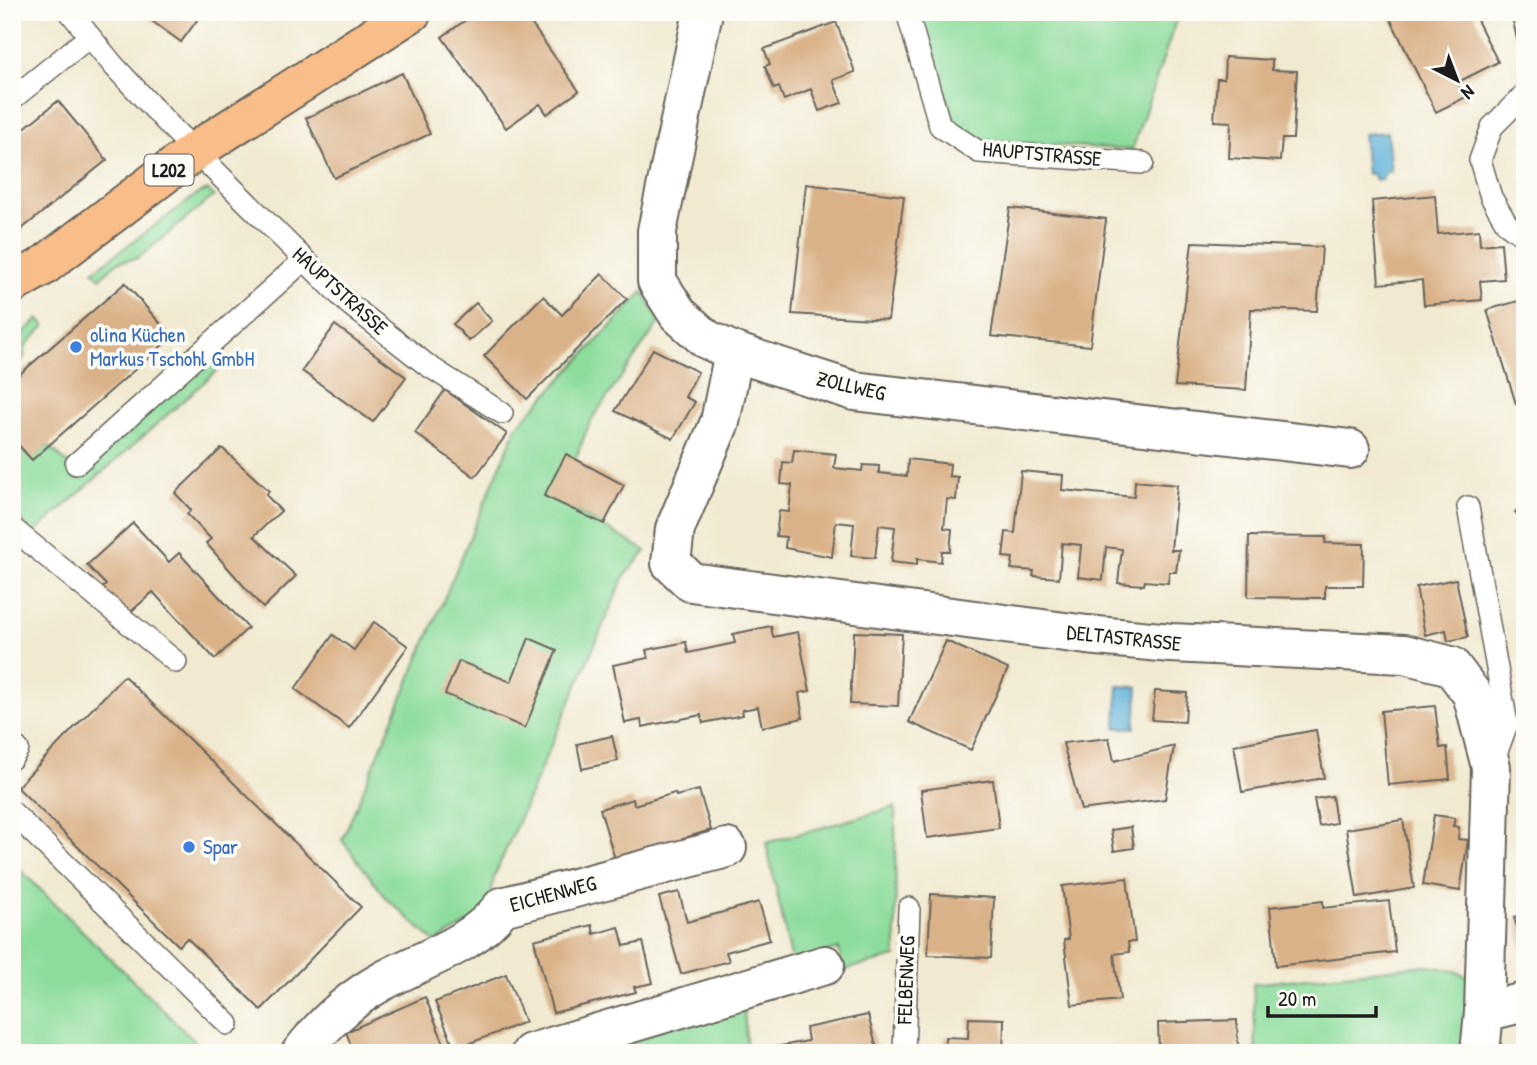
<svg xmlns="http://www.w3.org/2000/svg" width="1537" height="1065" font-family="'Patrick Hand',sans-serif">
  <rect width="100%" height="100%" fill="#fdfcf7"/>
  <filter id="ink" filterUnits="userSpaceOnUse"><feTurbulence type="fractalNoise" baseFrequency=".0143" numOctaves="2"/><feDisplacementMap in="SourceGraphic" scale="14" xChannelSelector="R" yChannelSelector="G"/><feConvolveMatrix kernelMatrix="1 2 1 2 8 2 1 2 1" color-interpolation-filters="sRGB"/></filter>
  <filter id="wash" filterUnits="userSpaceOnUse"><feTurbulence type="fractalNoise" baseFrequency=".00686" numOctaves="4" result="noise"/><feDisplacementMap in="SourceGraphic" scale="28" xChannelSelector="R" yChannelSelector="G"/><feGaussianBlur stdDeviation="1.57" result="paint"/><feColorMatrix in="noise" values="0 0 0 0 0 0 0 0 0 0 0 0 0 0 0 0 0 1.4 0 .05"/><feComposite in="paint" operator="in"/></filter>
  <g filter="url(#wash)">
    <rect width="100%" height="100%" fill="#f1ead1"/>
    <!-- green -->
    <g fill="#8cdc9b" stroke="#547c5c" stroke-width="2">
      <polygon points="917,12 1179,12 1132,150 983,140 956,125"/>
      <polygon points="208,190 214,196 138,258 118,262 100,278 93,271 199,193"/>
      <polygon points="643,292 660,321 590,422 559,501 646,551 624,577 494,877 488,912 435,942 387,899 342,840 517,426"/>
      <polygon points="39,319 45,326 26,345 24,358 12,368 12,343"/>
      <polygon points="209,358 219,369 34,533 12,513 12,438 31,459 48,445 78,473"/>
      <polygon points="895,807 896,957 843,970 839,949 792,962 766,843"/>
      <polygon points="12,862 207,1053 12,1053"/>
      <polygon points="1426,965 1455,971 1471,978 1466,1053 1256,1053 1253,984"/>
      <polygon points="743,996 747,1053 559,1053"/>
    </g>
    <!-- water -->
    <g fill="#5db0d8" stroke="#3c667a" stroke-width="2">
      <polygon points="1387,132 1391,171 1385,172 1382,180 1376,180 1372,174 1367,174 1363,134"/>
      <polygon points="1118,686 1138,687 1135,728 1116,728"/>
    </g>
    <g id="blocks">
      <!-- building -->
      <g fill="#dab289">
        <polygon points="147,12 203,12 181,42 145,16"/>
        <polygon points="477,12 523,12 579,91 547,114 540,104 506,128 442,37"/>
        <polygon points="1387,12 1473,12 1498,62 1458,82 1466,97 1436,112"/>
        <polygon points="1511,12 1525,12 1525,71 1524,71"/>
        <polygon points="836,22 855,72 833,80 842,103 819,111 811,89 784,100 779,87 774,89 765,66 770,64 764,49"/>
        <polygon points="1225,57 1272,60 1272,70 1297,71 1293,139 1282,139 1280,161 1229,158 1231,122 1214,121 1217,79 1224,79"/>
        <polygon points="402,73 430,134 334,178 306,118"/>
        <polygon points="58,101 107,160 12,237 12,138"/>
        <polygon points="806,184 904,196 888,320 792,314"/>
        <polygon points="1435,195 1438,234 1479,230 1480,245 1501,243 1504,279 1480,281 1482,300 1424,305 1422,280 1379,284 1372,201"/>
        <polygon points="1010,208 1106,219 1090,346 991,336"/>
        <polygon points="1192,242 1322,247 1317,311 1251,309 1246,390 1175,386"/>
        <polygon points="602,274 627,299 527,399 484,356 543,296 562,315"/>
        <polygon points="125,283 172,337 32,460 12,438 12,381"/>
        <polygon points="1525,299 1525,402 1516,404 1487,310"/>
        <polygon points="476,303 492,321 469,341 453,324"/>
        <polygon points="335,325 406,377 373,422 302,371"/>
        <polygon points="653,349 698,372 685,397 695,402 673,439 615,411"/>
        <polygon points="445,390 507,434 475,477 415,433"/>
        <polygon points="222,448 269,491 266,495 281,511 254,536 296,576 263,608 206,543 211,539 187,514 191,510 175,493"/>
        <polygon points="794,450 836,454 834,468 862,471 863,465 879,466 879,473 907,476 908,459 950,464 949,476 958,477 956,500 947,499 944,528 952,529 950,551 942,551 941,562 917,559 917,565 891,562 895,527 879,525 875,558 851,556 854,524 836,522 832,557 785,548 786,537 776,536 779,511 789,512 792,485 781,484 783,462 792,463"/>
        <polygon points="566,454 624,485 604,524 544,496"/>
        <polygon points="1021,471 1063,475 1062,490 1134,497 1135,481 1177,485 1171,550 1179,550 1176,572 1169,572 1168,583 1145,581 1144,585 1118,583 1122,549 1106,547 1103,580 1078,577 1081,545 1062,543 1059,578 1033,576 1034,571 1011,569 1013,558 1003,557 1006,532 1015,533"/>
        <polygon points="1525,505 1525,524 1515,512"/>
        <polygon points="133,523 169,562 179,553 248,628 215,659 153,592 126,616 101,589 106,585 87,565"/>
        <polygon points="1249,536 1326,537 1325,543 1364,544 1363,586 1325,586 1325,598 1248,597"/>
        <polygon points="1456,579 1468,637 1448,641 1446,630 1425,635 1416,587"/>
        <polygon points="374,622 408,646 349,728 295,689 333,635 354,650"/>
        <polygon points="771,626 773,637 798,632 810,691 799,693 803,718 762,727 758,707 742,710 743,715 703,723 701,715 642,727 641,720 625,723 613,665 648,658 646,650 686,642 688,653 735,643 733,634"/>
        <polygon points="854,632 902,634 898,706 850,704"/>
        <polygon points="529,638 557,650 525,728 445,694 459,661 511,682"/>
        <polygon points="946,641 1008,669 971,750 909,722"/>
        <polygon points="124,676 361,907 261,1010 187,938 179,946 17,787"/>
        <polygon points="1155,691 1187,693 1185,722 1152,720"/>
        <polygon points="1435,706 1440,748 1447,747 1450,779 1388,785 1381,711"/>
        <polygon points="1316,730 1324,778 1242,792 1234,745"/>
        <polygon points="612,736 618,761 582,769 577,744"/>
        <polygon points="1109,738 1114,761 1174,746 1165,799 1081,810 1063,743"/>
        <polygon points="993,780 999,828 927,838 921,790"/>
        <polygon points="699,790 711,830 688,837 691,844 617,866 600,809 633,799 634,805 675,793 676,796"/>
        <polygon points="1332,796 1336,823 1319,826 1314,799"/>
        <polygon points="1434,815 1455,818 1453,826 1459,827 1458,839 1468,840 1460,891 1423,885"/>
        <polygon points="1403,820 1414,888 1357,898 1346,829"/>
        <polygon points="1131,827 1134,848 1114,851 1111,830"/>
        <polygon points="1127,878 1135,942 1128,942 1129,952 1114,954 1120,1000 1072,1005 1064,940 1069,939 1062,886"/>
        <polygon points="679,892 687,922 759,902 770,940 726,952 729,961 681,974 659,897"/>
        <polygon points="931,894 994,898 991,958 928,955"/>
        <polygon points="1323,901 1323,908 1389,901 1395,952 1276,966 1270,907"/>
        <polygon points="1525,914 1525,955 1524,955 1514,917"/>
        <polygon points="592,925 594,934 619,927 624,946 643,942 653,983 634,987 636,992 553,1013 534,940"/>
        <polygon points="506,974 525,1022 455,1049 435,1002"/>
        <polygon points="425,997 445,1046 429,1053 354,1053 346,1032"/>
        <polygon points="868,1015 878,1053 776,1053 775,1047 808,1041 806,1028"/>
        <polygon points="969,1018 1004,1019 1003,1053 945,1053 945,1037 968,1038"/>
        <polygon points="1237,1020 1238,1053 1159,1053 1158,1023"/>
      </g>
    </g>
  </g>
  <g filter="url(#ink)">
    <use href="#blocks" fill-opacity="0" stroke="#67645b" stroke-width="2"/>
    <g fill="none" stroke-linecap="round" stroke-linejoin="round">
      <defs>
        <g id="lane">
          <polyline points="70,12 114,66 171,127 349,304 427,365 502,413"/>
          <polyline points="907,12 940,126 979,152 1143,163"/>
          <polyline points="1525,94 1492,127 1480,160 1491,197 1507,224 1525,237"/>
          <polyline points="12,99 89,37"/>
          <polyline points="76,464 304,260"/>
          <polyline points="1468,507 1507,724 1493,762"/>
          <polyline points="12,528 176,662"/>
          <polyline points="12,744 18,749 12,758"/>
          <polyline points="12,812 228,1024"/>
          <polyline points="904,1053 909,908"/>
        </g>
        <g id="street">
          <polyline points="703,12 657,231 657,281 678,314 706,339 734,352 854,391 1350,449"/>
          <polyline points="734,352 720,422 675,529 671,563 691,582 1087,635 1171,643 1404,654 1451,666 1472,694 1491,767 1484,1012"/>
          <path d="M301,1053C323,1024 349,1000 381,982C424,958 471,947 502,907L727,848"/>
          <polyline points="531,1053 825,965"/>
          <polyline points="1480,1053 1484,1012 1525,1002"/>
        </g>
        <polyline id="primary" points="12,284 42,267 195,151 412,12"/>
      </defs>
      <!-- lane casing -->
      <use href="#lane" stroke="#67645b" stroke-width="24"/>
      <!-- street casing -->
      <use href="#street" stroke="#67645b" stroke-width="42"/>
      <!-- primary casing -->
      <use href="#primary" stroke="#67645b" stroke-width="42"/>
      <!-- lane -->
      <use href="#lane" stroke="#fff" stroke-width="21"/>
      <!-- street -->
      <use href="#street" stroke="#fff" stroke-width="38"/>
      <!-- primary -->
      <use href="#primary" stroke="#f8bd89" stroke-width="38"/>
    </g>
  </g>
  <!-- markers -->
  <g fill="#3f7fe0" stroke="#fdfcf7" stroke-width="2.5">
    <circle cx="76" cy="347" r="7"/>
    <circle cx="189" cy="847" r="7"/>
  </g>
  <g text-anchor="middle" stroke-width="7" stroke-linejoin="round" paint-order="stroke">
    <!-- shield labels -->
    <rect fill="#fdfcf7" stroke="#605f5e" stroke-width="2" x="144.5" y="154.5" width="49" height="31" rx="5"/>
    <g font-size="19" font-weight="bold" fill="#1c1c1c">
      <text x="169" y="177">L202</text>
    </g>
    <!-- street labels -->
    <g font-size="21" fill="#1c1c1c" stroke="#fdfcf7">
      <text transform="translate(1042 154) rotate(5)" y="7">HAUPTSTRASSE</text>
      <text transform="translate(340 291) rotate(42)" y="7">HAUPTSTRASSE</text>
      <text transform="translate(851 386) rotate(13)" y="7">ZOLLWEG</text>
      <text transform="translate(1124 638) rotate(6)" y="7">DELTASTRASSE</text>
      <text transform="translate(553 894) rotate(-15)" y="7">EICHENWEG</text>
      <text transform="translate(906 980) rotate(-88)" y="7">FELBENWEG</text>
    </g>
    <!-- shop labels -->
    <g font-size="21" fill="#366cbe" stroke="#fdfcf7" text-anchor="start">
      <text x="90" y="342">olina Küchen<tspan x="90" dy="24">Markus Tschohl GmbH</tspan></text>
      <text x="203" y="854">Spar</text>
    </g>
  </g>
  <!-- margin -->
  <rect width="1537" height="1065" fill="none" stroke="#fdfcf7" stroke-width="42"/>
  <!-- north arrow -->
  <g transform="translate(1457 80) rotate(138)" stroke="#fdfcf7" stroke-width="5" paint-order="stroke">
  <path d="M0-5L12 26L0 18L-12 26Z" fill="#1c1c1c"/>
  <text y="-10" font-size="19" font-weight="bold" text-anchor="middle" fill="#1c1c1c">N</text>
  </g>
  <!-- scale -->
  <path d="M1268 1006v10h108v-10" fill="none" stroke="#1c1c1c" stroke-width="3.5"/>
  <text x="1278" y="1006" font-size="21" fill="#1c1c1c" stroke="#fdfcf7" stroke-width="5" paint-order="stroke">20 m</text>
</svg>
